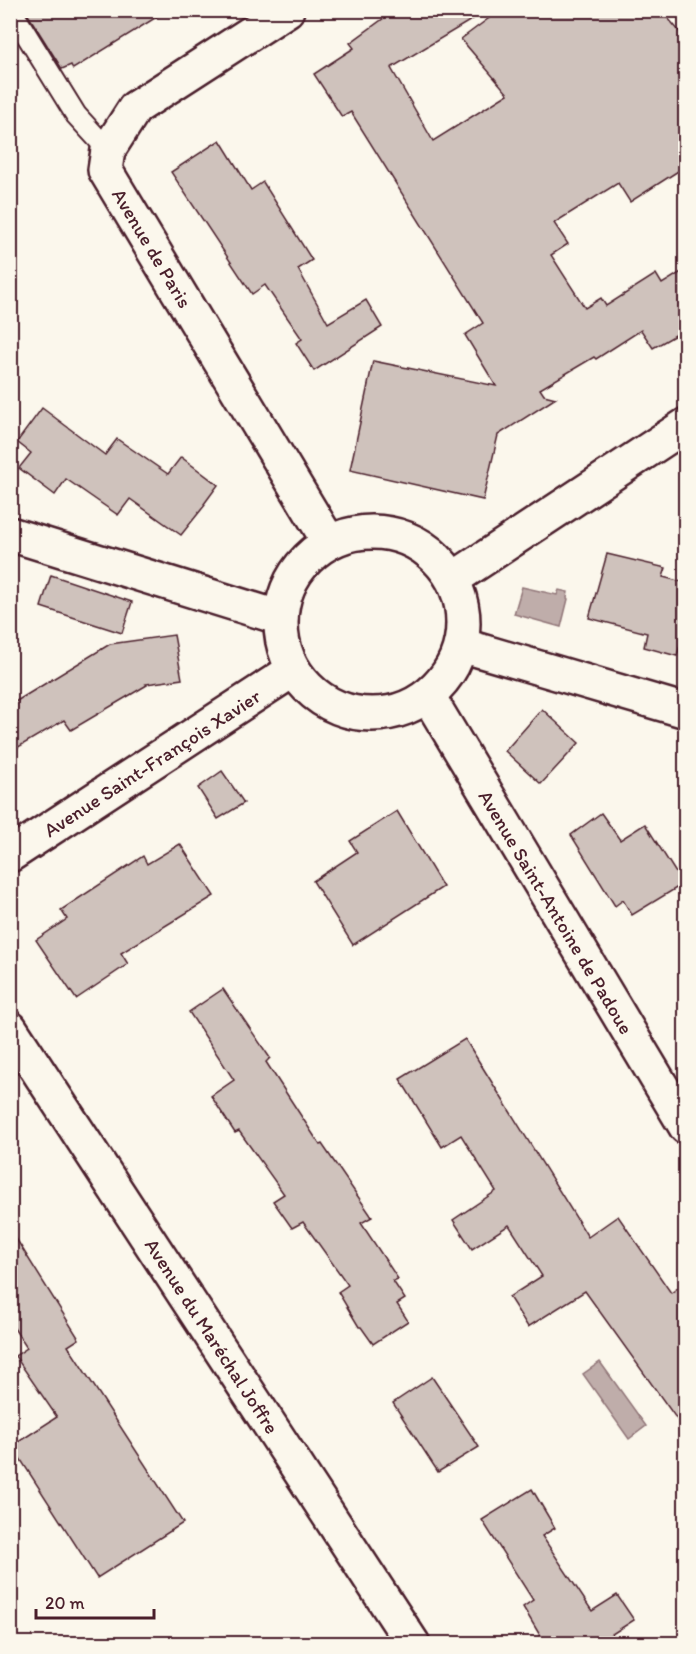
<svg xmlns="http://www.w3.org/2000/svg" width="696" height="1654" font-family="Itim,sans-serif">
  <rect width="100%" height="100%" fill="#fbf7ec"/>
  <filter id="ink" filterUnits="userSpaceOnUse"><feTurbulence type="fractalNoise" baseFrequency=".0167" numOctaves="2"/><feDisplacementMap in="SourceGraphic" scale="12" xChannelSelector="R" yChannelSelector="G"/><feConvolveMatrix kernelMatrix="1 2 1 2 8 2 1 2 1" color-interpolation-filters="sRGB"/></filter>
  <g filter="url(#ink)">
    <!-- water -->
    <g fill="#bfadaa" stroke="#907477" stroke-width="1.5">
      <polygon points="522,587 557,595 559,590 568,592 567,598 568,599 561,627 514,614"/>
      <polygon points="600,1362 646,1426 629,1439 583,1374"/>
    </g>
    <!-- building -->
    <g fill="#cfc2bc" stroke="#4a1f2b" stroke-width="1.5">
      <polygon points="25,10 168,10 73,69 71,65 62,69"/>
      <polygon points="395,10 488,10 391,68 433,141 508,94 461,39 500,10 661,10 686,39 686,166 630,202 618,183 554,223 568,244 551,255 585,308 601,298 606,306 656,274 662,284 686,269 686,329 653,348 641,330 596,359 594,357 540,389 544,395 556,398 498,435 483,500 350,470 373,361 496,386 465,335 483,323 351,112 342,117 314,74 354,48 350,43"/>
      <polygon points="220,140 251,190 263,182 312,260 298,269 328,323 366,300 382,327 314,371 296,343 302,339 265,285 252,294 171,172"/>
      <polygon points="42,408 105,455 117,439 168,474 181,457 218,485 204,504 205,505 181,535 130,499 118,515 66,479 55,495 19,468 31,453 17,442"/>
      <polygon points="607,554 666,568 663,577 686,583 686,624 677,656 644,647 647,633 589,618"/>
      <polygon points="51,575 132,602 122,633 41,607"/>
      <polygon points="174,635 182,679 146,684 147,685 71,730 64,720 10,752 10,705 110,644"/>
      <polygon points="542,709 579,743 541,784 505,751"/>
      <polygon points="222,771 244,803 218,819 198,788"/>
      <polygon points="397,811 443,887 353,945 313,881 357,852 350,841"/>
      <polygon points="601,813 620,840 645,824 683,884 632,915 623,900 615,906 571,835"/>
      <polygon points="180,844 214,896 121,953 128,964 76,999 36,940 67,919 61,910 143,856 147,864"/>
      <polygon points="223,989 270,1058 266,1062 320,1145 322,1144 372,1217 361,1223 398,1279 393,1281 405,1299 397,1304 408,1321 373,1344 361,1327 359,1327 338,1292 348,1285 303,1222 292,1228 273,1201 284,1194 239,1131 235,1133 211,1096 234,1080 189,1012"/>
      <polygon points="465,1039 588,1237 618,1216 671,1293 686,1282 686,1432 585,1291 528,1327 509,1297 542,1276 509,1225 472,1249 453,1220 496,1191 461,1135 442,1147 400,1079"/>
      <polygon points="10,1229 79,1339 68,1346 183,1523 97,1578 12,1446 57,1417 15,1356 27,1348 10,1322"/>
      <polygon points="432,1377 479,1447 438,1472 393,1403"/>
      <polygon points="532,1489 555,1528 542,1536 592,1611 617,1595 634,1620 609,1636 614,1644 542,1644 544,1642 523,1607 533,1600 482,1520"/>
    </g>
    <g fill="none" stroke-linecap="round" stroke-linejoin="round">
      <defs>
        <polyline id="service" points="11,10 76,115 108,150"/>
        <g id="minor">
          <polyline points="287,10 135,108 108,150 105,170 329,542"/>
          <circle cx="372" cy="623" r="91"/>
          <polyline points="10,534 281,618"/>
          <polyline points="453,579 686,425"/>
          <polyline points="461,645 686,711"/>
          <polyline points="428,696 686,1127"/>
          <polyline points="10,855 293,670"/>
          <polyline points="10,1028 413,1644"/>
        </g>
      </defs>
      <!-- service casing -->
      <use href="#service" stroke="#4a1f2b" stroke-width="24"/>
      <!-- minor casing -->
      <use href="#minor" stroke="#4a1f2b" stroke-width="38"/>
      <!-- service -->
      <use href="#service" stroke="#fbf7ec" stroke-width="20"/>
      <!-- minor -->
      <use href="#minor" stroke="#fbf7ec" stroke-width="33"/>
    </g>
  </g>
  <g text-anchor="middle" stroke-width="4.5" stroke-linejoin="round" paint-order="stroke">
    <!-- street labels -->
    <g font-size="20" fill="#4a1f2b" stroke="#fbf7ec">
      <text transform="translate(152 248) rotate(59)" y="7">Avenue de Paris</text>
      <text transform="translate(152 763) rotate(-33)" y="7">Avenue Saint-François Xavier</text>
      <text transform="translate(556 912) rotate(59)" y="7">Avenue Saint-Antoine de Padoue</text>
      <text transform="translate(212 1336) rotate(57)" y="7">Avenue du Maréchal Joffre</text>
    </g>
  </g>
  <!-- margin -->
  <rect width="696" height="1654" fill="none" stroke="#fbf7ec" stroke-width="36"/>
  <rect x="18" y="18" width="660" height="1618" fill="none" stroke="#4a1f2b" stroke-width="2" filter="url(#ink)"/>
  <!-- scale -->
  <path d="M36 1609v9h118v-9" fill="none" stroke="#4a1f2b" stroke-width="3"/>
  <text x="45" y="1609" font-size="18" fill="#4a1f2b" stroke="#fbf7ec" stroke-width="4.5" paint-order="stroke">20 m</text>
</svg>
